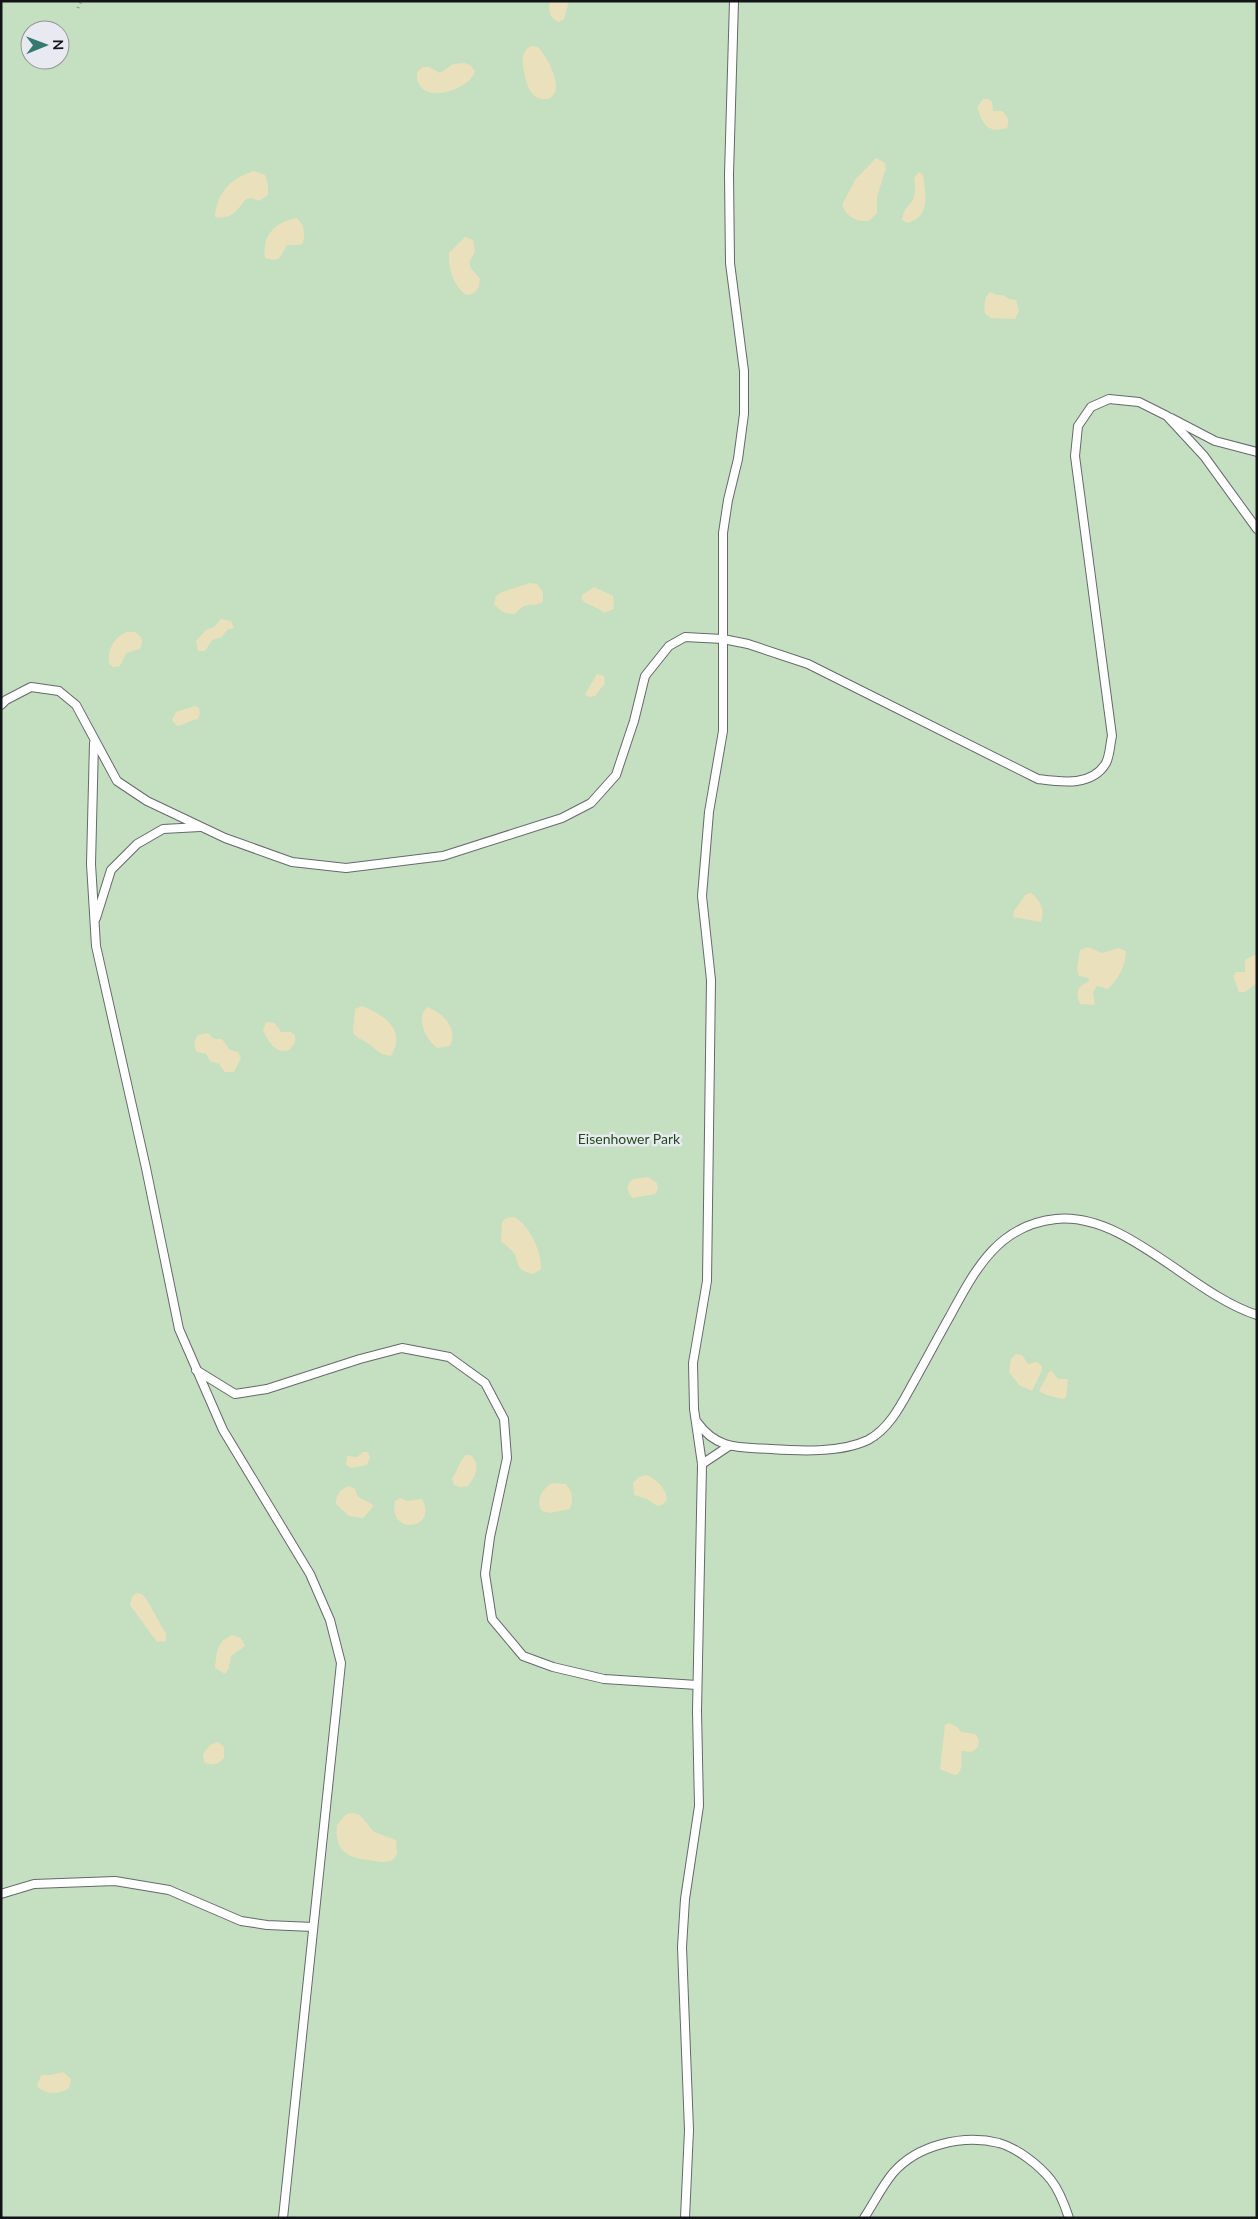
<svg xmlns="http://www.w3.org/2000/svg" width="1258" height="2219" font-family="Lato,sans-serif">
  <rect width="100%" height="100%" fill="#e8e9f1"/>
  <!-- green -->
  <path fill="#c4e0c0" fill-rule="evenodd" d="M1,1H1257V2218H1ZM30,30H60V60H30Z"/>
  <!-- sand -->
  <g fill="#eae0bb">
    <path d="M550,1H569L564,19L559,22C550,19 548,10 550,1Z"/>
    <path d="M531,46L538,47C546,56 556,74 556,86C556,102 539,103 531,92C526,85 525,75 523,66C522,58 523,50 531,46Z"/>
    <path d="M465,63L471,66L475,71C471,90 415,109 417,72L423,67H429L440,73L453,64Z"/>
    <path d="M983,99H988L992,102L993,111H1002C1008,117 1010,121 1007,128C987,134 983,124 977,107Z"/>
    <path d="M876,158L885,163L886,168L877,197V213L869,221C856,222 847,217 842,205L855,180Z"/>
    <path d="M254,171L265,175L268,184V195L259,201L252,198L246,199C237,210 232,220 215,217C217,192 231,178 254,171Z"/>
    <path d="M919,172L923,175C925,194 932,215 908,223L902,220C905,199 919,208 914,178Z"/>
    <path d="M297,218C305,226 305,233 303,243L299,245H287C280,256 281,263 265,258C262,235 275,222 297,218Z"/>
    <path d="M465,237L473,240L475,251L470,261V267L480,279C479,290 476,294 466,295C453,285 448,269 449,253Z"/>
    <path d="M990,292L997,295H1003L1009,299L1016,300L1019,311L1015,319L991,318L985,314C984,306 984,297 990,292Z"/>
    <path d="M530,583L537,584L543,592V602C529,609 528,599 515,614C505,614 501,612 494,604L496,596L502,592Z"/>
    <path d="M594,587L613,596L614,609L604,613C597,606 589,606 582,600V595Z"/>
    <polygon points="221,619 231,621 234,628 227,630 222,637 212,640 205,651 198,651 196,641 206,630 214,627"/>
    <path d="M127,632H135C142,637 144,641 140,649C123,654 128,651 120,666L113,667L109,664C107,650 114,637 127,632Z"/>
    <polygon points="597,674 604,676 605,683 595,696 588,697 585,694"/>
    <path d="M195,706L199,708L200,714L198,719C189,721 184,725 177,726L172,720L176,712Z"/>
    <path d="M1031,893C1041,901 1045,910 1041,922L1013,917L1014,911L1026,894Z"/>
    <path d="M1088,947L1102,953L1119,948L1126,951C1126,966 1118,979 1108,989L1097,986L1093,992L1095,1005L1080,1004C1075,994 1077,986 1088,982L1089,978L1079,976L1077,968L1080,950Z"/>
    <polygon points="1254,955 1257,956 1257,983 1245,992 1239,992 1233,976 1236,972 1245,972 1245,960"/>
    <path d="M362,1006C384,1015 407,1030 391,1056C378,1055 376,1048 366,1042C361,1039 357,1038 353,1033L355,1009Z"/>
    <path d="M427,1007C444,1013 458,1029 450,1046L437,1048C426,1040 415,1018 427,1007Z"/>
    <path d="M266,1022L275,1023L281,1032H291L295,1035V1043L289,1050C275,1055 268,1040 263,1030Z"/>
    <path d="M208,1033L214,1039H222L230,1050L238,1052L241,1058L234,1072H225L219,1064L210,1061L206,1054L197,1052C193,1046 194,1041 198,1035Z"/>
    <path d="M648,1177L657,1183L658,1189L655,1194L633,1198C627,1193 625,1183 634,1179C638,1178 644,1178 648,1177Z"/>
    <path d="M514,1217C529,1224 542,1252 541,1269L533,1274C514,1270 521,1264 513,1252C510,1248 504,1244 501,1241L502,1222L506,1218Z"/>
    <polygon points="1016,1354 1022,1355 1028,1364 1037,1362 1042,1366 1042,1370 1032,1391 1019,1385 1009,1372 1011,1359"/>
    <path d="M1052,1371L1058,1379H1068L1066,1397L1064,1399C1057,1398 1044,1395 1039,1391L1049,1372Z"/>
    <polygon points="363,1452 368,1452 370,1457 367,1465 352,1468 346,1465 347,1456 357,1457"/>
    <path d="M466,1455H471C481,1466 476,1475 468,1486L460,1487L454,1485L452,1478C458,1471 459,1461 466,1455Z"/>
    <path d="M646,1475C656,1479 667,1489 667,1500L662,1505L657,1506L647,1499L634,1495L633,1483L639,1477Z"/>
    <path d="M552,1483L566,1484C573,1493 573,1499 570,1509L550,1513L542,1511C535,1500 542,1489 552,1483Z"/>
    <path d="M349,1486L355,1489L358,1497L372,1504L373,1507L363,1518L349,1516L336,1504C336,1494 340,1490 349,1486Z"/>
    <path d="M400,1498L407,1501L422,1499C439,1530 387,1536 395,1501Z"/>
    <polygon points="136,1593 142,1594 147,1600 166,1634 166,1641 157,1642 130,1605 132,1597"/>
    <path d="M232,1635L241,1638L245,1646L231,1656L229,1668L225,1674L215,1668C217,1652 216,1642 232,1635Z"/>
    <path d="M949,1723L957,1727L961,1732L975,1734L979,1740L978,1747L972,1752L962,1751C960,1760 964,1766 958,1774L954,1775L940,1769L945,1725Z"/>
    <path d="M218,1742L224,1747V1758C218,1765 212,1766 204,1762L203,1754L210,1745Z"/>
    <path d="M353,1813L360,1815L374,1832L396,1840L397,1854L393,1860C385,1863 378,1862 369,1860C347,1858 334,1850 337,1825L346,1814Z"/>
    <path d="M63,2072L71,2079L69,2088C59,2095 45,2095 37,2086L41,2075H51Z"/>
  </g>
  <g fill="none" stroke-linecap="round" stroke-linejoin="round">
    <defs>
      <g id="service">
        <polyline points="1171,418 1215,441 1257,452"/>
        <path d="M1,705L6,700L31,687L59,691L76,705L117,781L147,801L225,838L292,862L346,868L443,856L562,818L591,803L616,775L634,721L645,676L669,646L685,637L723,639L748,644L808,664L1038,779C1061,782 1092,787 1106,763C1110,755 1110,744 1112,736L1075,456L1078,426L1091,407L1109,399L1139,402L1167,416L1204,456L1257,529"/>
        <polyline points="94,743 91,864 96,946 146,1168 179,1329 223,1430 310,1574 330,1620 341,1663 283,2218"/>
        <polyline points="96,918 111,870 137,844 163,829 200,827"/>
        <polyline points="196,1370 235,1394 267,1389 360,1359 402,1348 449,1357 485,1383 504,1419 507,1458 490,1537 485,1574 492,1619 523,1656 553,1667 604,1679 697,1685"/>
        <path d="M697,1422C717,1450 739,1447 771,1449C799,1451 841,1453 868,1440C889,1429 901,1405 912,1385C925,1362 937,1339 950,1316C975,1270 998,1225 1056,1219C1126,1212 1191,1294 1257,1315"/>
        <polyline points="702,1464 729,1446"/>
        <polyline points="1,1894 34,1884 115,1881 169,1890 241,1921 267,1925 313,1927"/>
        <polyline points="685,2218 689,2130 682,1947 685,1899 699,1806 697,1711 702,1464 694,1409 693,1363 707,1281 711,980 702,896 709,812 723,731 723,533 728,500 738,459 744,414 744,371 730,263 729,174 734,1"/>
        <path d="M864,2218C874,2203 882,2186 893,2173C917,2145 963,2134 999,2143C1017,2148 1039,2165 1051,2180C1059,2190 1065,2206 1069,2218"/>
      </g>
    </defs>
    <!-- service casing -->
    <use href="#service" stroke="#67686f" stroke-width="10"/>
    <!-- path -->
    <polyline stroke="#8c8d93" stroke-width="3" stroke-dasharray="1 4" stroke-linecap="butt" points="78,8 81,1"/>
    <!-- service -->
    <use href="#service" stroke="#fff" stroke-width="8"/>
  </g>
  <g text-anchor="middle" stroke-width="5" stroke-linejoin="round" paint-order="stroke">
    <!-- park labels -->
    <g font-size="14" fill="#1e4e16" stroke="#e8e9f1">
      <text x="629" y="1144">Eisenhower Park</text>
    </g>
  </g>
  <!-- border -->
  <rect width="1258" height="2219" fill="none" stroke="#131417" stroke-width="5"/>
  <!-- north arrow -->
  <g transform="translate(45 45) rotate(89)"><circle r="24" fill="#e8e9f1" stroke="#93949a"/>
  <path d="M0-4L9 19L0 12L-9 19Z" fill="#347a71"/>
  <text y="-8" font-size="14" font-weight="bold" text-anchor="middle" fill="#131417">N</text>
  </g>
</svg>
